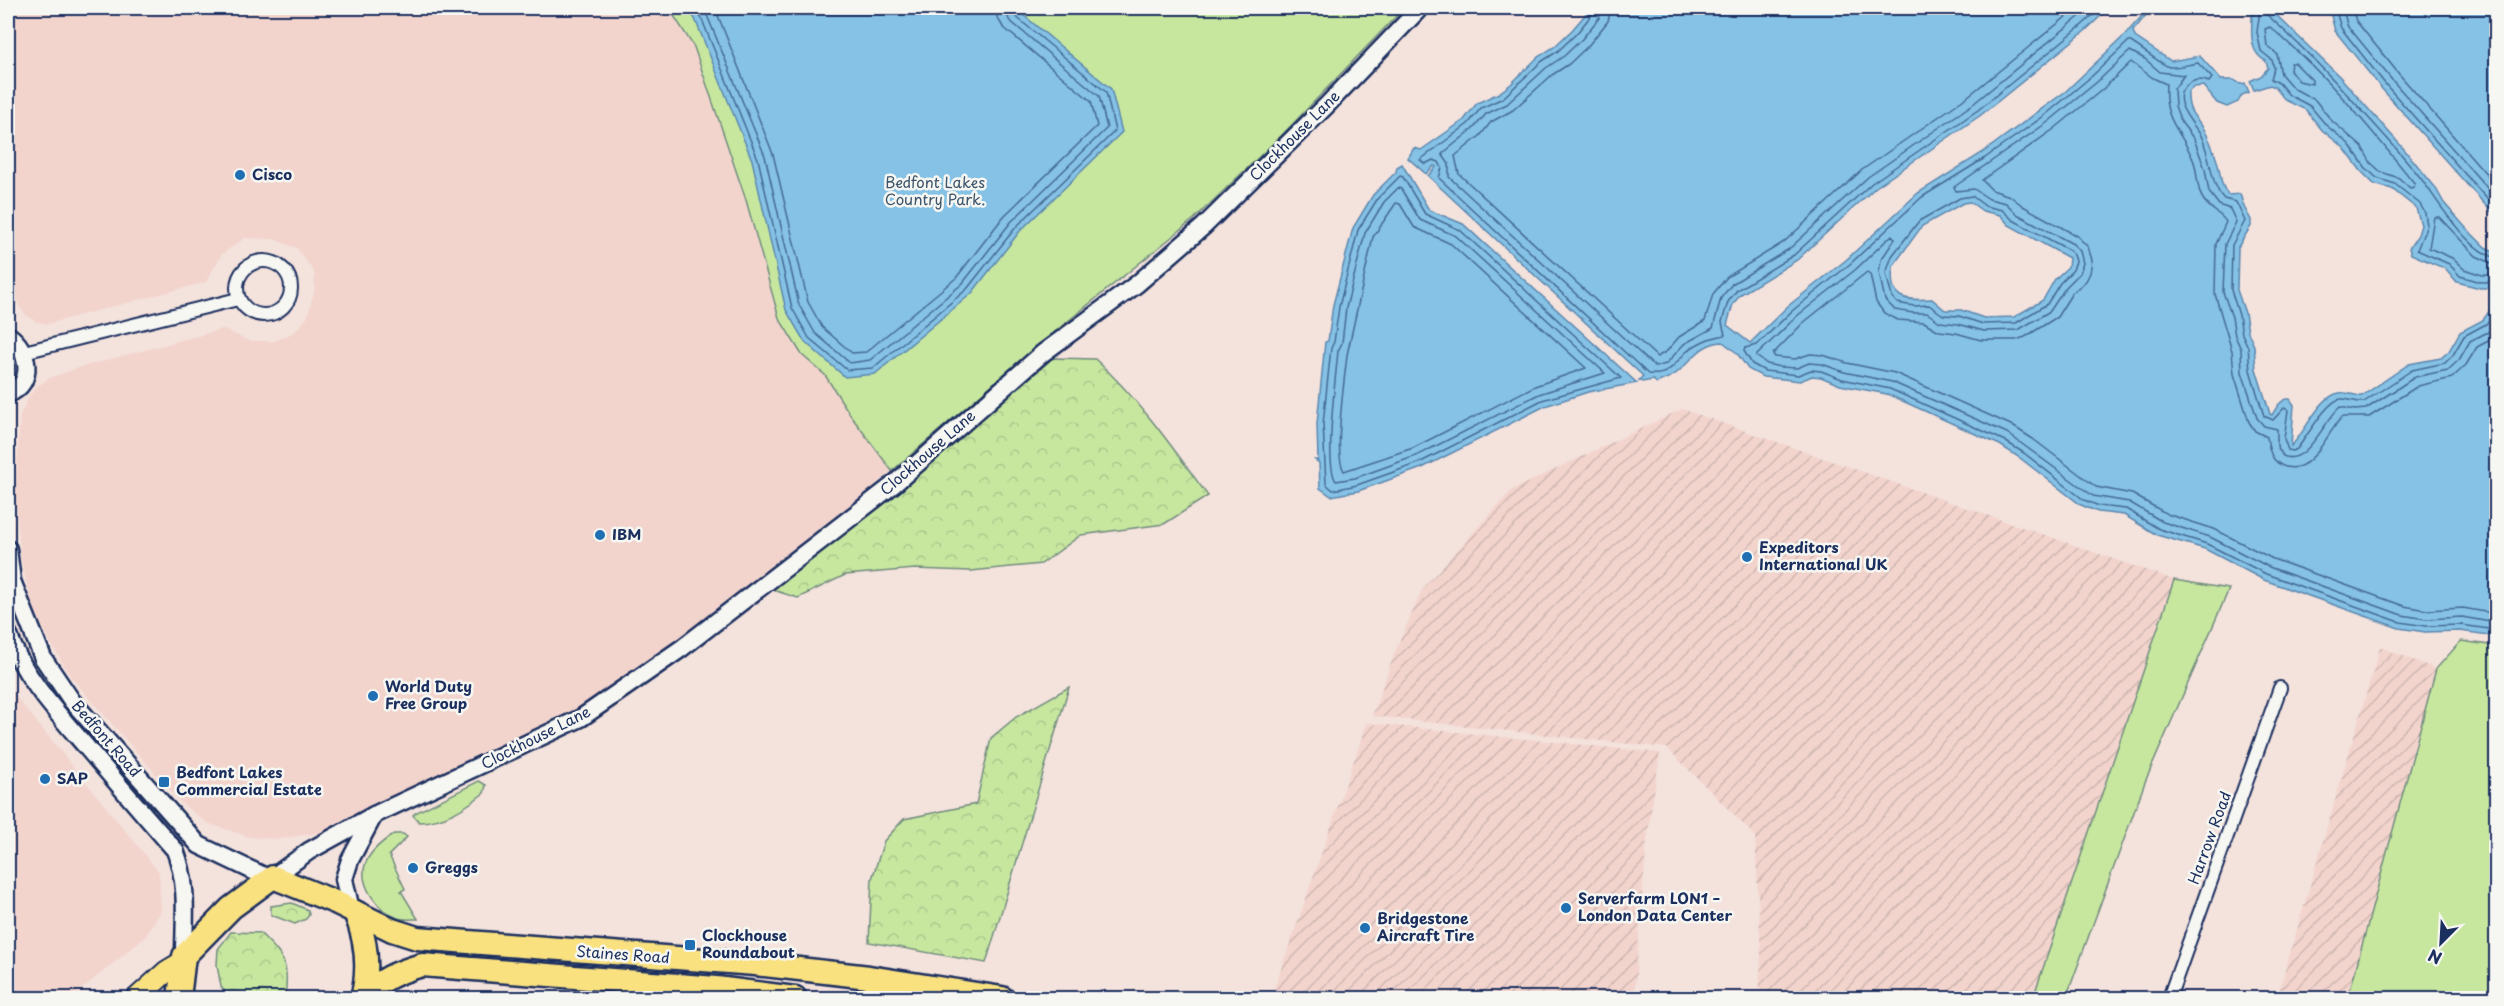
<svg xmlns="http://www.w3.org/2000/svg" width="2504" height="1006" font-family="'Playpen Sans',sans-serif">
  <defs>
    <pattern id="industrial-furrows" width="10" height="10" patternUnits="userSpaceOnUse" patternTransform="scale(1.5)"><rect width="10" height="10" fill="#f2d4cd"/><path d="M-1 1l2-2M0 10L10 0M9 11l2-2" fill="none" stroke="#cfb6b2"/></pattern>
    <pattern id="forest-crowns" width="20" height="18" patternUnits="userSpaceOnUse" patternTransform="scale(1.5)"><rect width="20" height="18" fill="#c7e79f"/><path d="M2 6a3 3 0 1 1 6 0M12 15a3 3 0 1 1 6 0" fill="none" stroke="#aac68b"/></pattern>
  </defs>
  <rect width="100%" height="100%" fill="#f4e2dc"/>
  <filter id="ink" filterUnits="userSpaceOnUse"><feTurbulence type="fractalNoise" baseFrequency=".0167" numOctaves="2"/><feDisplacementMap in="SourceGraphic" scale="12" xChannelSelector="R" yChannelSelector="G"/><feConvolveMatrix kernelMatrix="1 2 1 2 8 2 1 2 1" color-interpolation-filters="sRGB"/></filter>
  <g filter="url(#ink)">
    <!-- built -->
    <g fill="#f2d4cd">
      <polygon points="25,8 669,8 694,47 746,200 779,319 802,355 825,375 851,416 892,471 627,698 538,748 365,825 279,839 249,837 207,823 181,803 71,677 50,642 32,605 21,560 15,496 20,416 29,396 38,386 49,378 78,368 223,329 249,341 275,341 294,332 307,318 315,288 314,272 297,248 273,239 245,238 222,254 206,282 47,324 35,321 25,314 19,306 8,269 8,24"/>
      <polygon points="8,687 159,872 161,911 145,937 77,993 62,998 8,998"/>
    </g>
    <!-- industrial -->
    <g fill="url(#industrial-furrows)">
      <polygon points="1682,409 2174,580 2033,998 1759,998 1761,955 1755,836 1667,748 1372,716 1395,652 1423,588 1512,490"/>
      <polygon points="2380,647 2436,669 2348,998 2277,998"/>
      <polygon points="1367,723 1660,753 1647,839 1634,998 1271,998"/>
    </g>
    <!-- green -->
    <g fill="#c7e79f" stroke="#718b7e" stroke-width="1.5">
      <polygon points="669,8 1404,8 1282,135 1194,219 1036,347 892,471 851,416 825,375 802,355 779,318 746,200 694,47"/>
      <polygon points="2174,580 2229,589 2145,782 2066,998 2033,998"/>
      <polygon points="2461,641 2496,646 2496,998 2348,998 2436,669"/>
      <path d="M479,781L486,785L484,793C465,808 444,822 419,822L413,815L415,813Z"/>
      <path d="M394,834H403L407,837L389,855L405,889L401,891L418,919C412,919 404,920 398,918C379,912 359,886 365,865C369,852 383,841 394,834Z"/>
    </g>
    <!-- forest -->
    <g fill="url(#forest-crowns)" stroke="#718b7e" stroke-width="1.5">
      <path d="M1053,358L1095,359C1139,399 1173,448 1208,496L1164,524L1081,535L1041,564L971,571L915,569L845,575L798,598L773,590Z"/>
      <polygon points="1069,687 986,963 869,942 872,879 884,841 904,819 976,804 991,738 1016,717"/>
      <polygon points="292,903 308,910 309,915 306,919 295,924 271,915 271,906"/>
      <path d="M231,932L260,933C285,958 289,962 285,998H231L221,987L217,965L218,949Z"/>
    </g>
    <!-- water -->
    <g fill="#85c2e5" stroke="#5b87af" stroke-width="1.5" fill-rule="evenodd">
      <polygon points="688,8 1015,8 1111,89 1122,132 1020,231 972,293 875,374 845,377 804,341 786,310 752,160 695,19"/>
      <path d="M1591,8H2109L2085,31L1981,115L1876,187L1797,260L1741,294L1733,304L1727,325L1750,343L1788,306L1846,260L1918,193L1982,153L2066,91L2125,35L2149,8H2152L2133,31L2135,37L2171,61L2200,56L2221,80H2234L2240,84L2245,83L2249,92L2242,95L2238,102L2227,107L2217,103L2203,86L2194,87L2188,92C2187,116 2198,116 2206,133C2211,143 2215,154 2218,164C2221,176 2220,184 2228,195L2240,194L2244,207L2251,220V226L2238,247L2237,290L2245,313L2248,332L2254,346L2256,369L2270,414L2272,415C2276,408 2281,398 2290,399L2294,405L2291,446C2304,434 2320,396 2339,393C2346,391 2354,396 2362,396L2409,364L2441,358L2449,351L2460,332L2483,320L2496,302V636L2460,631L2425,632L2399,628L2264,580L2205,549L2157,535L2124,515L2098,512L2081,505L2020,458L2000,445L1887,394L1840,385L1821,377L1812,376L1800,381L1763,377L1748,369L1737,353L1723,342C1699,343 1691,363 1674,375C1668,379 1663,379 1657,383L1653,380L1642,382L1639,380L1643,376L1428,176L1436,167L1434,166L1426,174L1408,158L1414,148L1421,150L1464,120L1477,103L1499,93L1511,84L1538,57L1554,47L1572,30ZM1970,202L1983,211L2000,215L2009,225L2069,258L2068,267L2055,279L2043,300L2014,317L1984,318L1961,310H1945L1932,299C1904,301 1888,300 1893,266L1922,226L1963,203Z"/>
      <path d="M2252,8H2269L2340,77L2403,148L2435,187L2444,203L2466,228L2485,247L2496,252V288H2480L2457,282L2446,269L2411,254L2409,248L2418,235L2421,225L2416,208L2392,189L2374,184L2361,171L2344,148L2322,130L2306,110L2285,100L2275,87L2270,85L2254,90L2250,81L2261,76L2268,68L2266,61C2246,52 2253,26 2252,8Z"/>
      <polygon points="2329,8 2496,8 2496,217 2382,89 2335,31"/>
      <polygon points="1402,164 1429,210 1463,224 1637,383 1588,392 1545,406 1422,468 1358,491 1331,496 1320,488 1319,463 1315,460 1318,460 1317,424 1325,342 1328,341 1333,305 1353,228 1373,195 1396,172 1397,167"/>
    </g>
    <g fill="none" stroke-linecap="round" stroke-linejoin="round">
      <!-- shore -->
      <g stroke="#456a94" stroke-width="1.5">
        <polyline points="695,8 701,17 758,159 792,308 809,338 847,370 873,368 967,289 1016,227 1115,131 1106,92 1014,15 1012,8"/>
        <polyline points="704,8 765,156 799,305 815,333 850,363 870,360 962,284 1011,222 1107,128 1099,96 1009,20 1005,8"/>
        <polyline points="715,8 773,154 808,302 822,327 852,353 866,352 956,278 1004,216 1097,126 1091,101 1003,27 997,17 996,8"/>
        <path d="M1595,8L1593,13L1577,33L1558,51L1541,62L1503,98L1481,108L1468,124L1420,160L1425,164L1433,160L1439,162L1442,168L1439,178L1648,374C1672,377 1674,361 1690,349C1703,340 1710,338 1725,335L1722,322L1728,302L1737,290L1794,255L1872,183L1978,110L2081,26L2101,8"/>
        <polyline points="1602,8 1599,18 1582,39 1564,56 1546,68 1507,104 1486,114 1473,129 1442,154 1449,164 1449,177 1655,367 1666,364 1684,344 1713,328 1721,298 1732,284 1789,249 1868,177 1973,104 2090,8"/>
        <polyline points="1611,8 1608,21 1588,46 1569,64 1552,75 1513,110 1491,122 1480,136 1455,156 1459,174 1657,357 1667,351 1679,337 1705,321 1713,294 1727,277 1784,242 1862,170 1967,97 2077,8"/>
        <polyline points="2258,8 2260,10 2257,32 2261,51 2272,60 2274,68 2271,79 2279,83 2289,95 2310,106 2327,126 2349,144 2366,168 2377,178 2395,184 2420,204 2425,213 2427,225 2417,250 2449,264 2460,276 2481,282 2496,282"/>
        <path d="M2264,8L2262,10L2266,14C2305,48 2340,86 2375,125C2394,146 2414,167 2430,191C2443,210 2473,255 2496,257"/>
        <polyline points="2335,8 2341,28 2386,85 2496,209"/>
        <polyline points="2343,8 2347,25 2392,80 2496,198"/>
        <polyline points="2352,8 2356,21 2399,74 2496,185"/>
        <path d="M2270,27C2324,72 2371,129 2415,184L2414,187L2410,188L2399,178L2381,172L2371,163L2362,147L2332,121L2315,100L2293,88L2281,74L2277,54L2267,46L2265,29Z"/>
        <polygon points="2291,63 2295,63 2312,80 2312,84 2299,81 2290,70"/>
        <polygon points="1400,176 1403,177 1425,214 1460,230 1621,378 1542,400 1419,463 1357,485 1333,490 1326,484 1323,424 1331,348 1334,342 1339,307 1358,230 1378,198"/>
        <path d="M1398,188L1401,189L1420,220L1456,236L1605,373L1539,394L1416,456L1355,478L1336,481C1324,465 1336,375 1338,351L1342,343L1346,308L1365,233L1384,202Z"/>
        <polygon points="1972,196 1985,206 2002,210 2013,220 2069,250 2074,255 2076,261 2073,270 2060,283 2047,304 2016,323 1983,324 1959,316 1943,315 1929,305 1914,306 1897,303 1892,297 1886,273 1892,256 1919,221 1960,198"/>
        <path d="M1396,203L1400,204L1414,227L1451,244L1586,368L1535,386L1413,448L1344,471C1333,454 1345,377 1347,355L1373,237Z"/>
        <polyline points="2496,265 2476,256 2439,217 2434,217 2429,248 2452,258 2464,269 2482,275 2496,275"/>
        <path d="M2496,312L2486,324L2464,336L2453,355L2445,363L2412,370L2364,402C2356,403 2348,398 2341,399C2327,400 2306,438 2297,449L2293,451L2288,450L2284,439L2288,410L2284,408L2273,420L2264,416L2250,370L2248,347L2242,334L2239,315L2231,290L2232,245L2245,221L2236,202L2224,199C2211,185 2212,165 2205,147C2204,143 2202,137 2200,134C2192,122 2169,99 2187,85C2194,79 2202,79 2209,82L2212,78L2198,63C2189,64 2178,68 2169,67C2164,66 2138,46 2129,41L2092,76L2044,116L1985,158L1922,197L1850,264L1792,311L1757,345L1745,348L1744,351L1752,364L1765,371L1798,375L1811,370L1821,371L1842,379L1890,389L2003,440L2024,453L2084,500L2099,506L2126,509L2159,529L2207,544L2266,574L2400,622L2426,626L2461,625L2496,630"/>
        <path d="M2496,324L2490,331L2470,341L2459,360L2448,370L2415,377L2366,409L2355,410L2340,407C2324,420 2307,467 2283,456L2277,446V429L2264,426L2257,418L2242,372L2241,349L2235,336L2232,317L2223,292L2225,244L2236,222L2230,209L2219,205L2209,192L2205,169L2194,139L2181,122L2175,106L2174,89L2184,75L2160,72L2145,59L2130,51L2097,82L2048,122L1954,187L1956,191L1974,189L1989,199L2006,203L2017,214L2073,244L2080,251L2083,263L2080,273L2066,287L2050,311L2018,330L1984,331L1958,324L1940,322L1927,313H1913L1895,310L1885,300L1879,272L1881,260L1895,239L1892,235L1855,270L1797,316L1756,356L1767,364L1780,367L1797,368L1809,363L1822,364L1844,372L1892,382L2007,433L2093,496L2129,502L2163,522L2210,537L2269,567L2402,615L2426,619L2462,617L2496,623"/>
        <path d="M2496,337L2477,347L2466,365L2452,378L2418,386L2369,417H2342C2327,432 2313,474 2286,467C2271,463 2269,450 2267,437L2255,431L2249,422L2234,374L2232,351L2215,294L2216,244L2226,222C2222,214 2209,209 2203,199C2196,188 2198,174 2194,162C2182,130 2163,123 2166,84L2153,78L2131,62L2103,89L2054,129L1982,180L1992,190L2010,196L2023,206L2077,236L2088,247L2092,260L2090,273L2086,281L2072,293L2057,317L2025,337L2016,340H1981L1956,333L1939,331L1924,322L1898,320L1884,313L1876,302L1870,274L1867,272L1803,323L1773,354L1775,357L1795,359L1810,354L1823,355L1847,363L1895,373L2011,425L2033,439L2096,487L2132,494L2167,514L2214,529L2273,559L2404,606L2427,610L2463,608L2496,614"/>
      </g>
      <defs>
        <g id="street">
          <circle cx="264" cy="288" r="27"/>
          <polyline points="24,352 238,299"/>
          <polyline points="2169,998 2280,688"/>
        </g>
        <g id="secondary">
          <path d="M8,335C29,349 36,383 8,394"/>
          <polyline points="8,549 12,581 43,658 72,701 199,845 268,878"/>
          <path d="M8,633C22,676 59,715 88,749C117,783 146,817 175,850C189,886 184,918 184,956"/>
          <polyline points="273,877 309,851 374,815 581,718 682,648 893,485 1043,353 1137,284 1204,226 1326,106 1420,8"/>
          <polyline points="351,910 344,879 350,860 374,815"/>
        </g>
        <polyline id="primary" points="137,998 167,971 182,962"/>
        <g id="highway">
          <path d="M355,912C367,941 370,968 362,998"/>
          <polyline points="179,998 184,956 231,908 273,877 335,902 392,930 417,938 755,964 869,977 1002,998"/>
          <path d="M363,998C380,979 398,972 422,965L716,988L795,998"/>
        </g>
      </defs>
      <!-- street casing -->
      <use href="#street" stroke="#1b2f5e" stroke-width="16"/>
      <!-- secondary casing -->
      <use href="#secondary" stroke="#1b2f5e" stroke-width="21"/>
      <!-- primary casing -->
      <use href="#primary" stroke="#1b2f5e" stroke-width="24"/>
      <!-- highway casing -->
      <use href="#highway" stroke="#1b2f5e" stroke-width="27"/>
      <!-- street -->
      <use href="#street" stroke="#f6f6f2" stroke-width="12"/>
      <!-- secondary -->
      <use href="#secondary" stroke="#f6f6f2" stroke-width="16"/>
      <!-- primary -->
      <use href="#primary" stroke="#fae180" stroke-width="20"/>
      <!-- highway -->
      <use href="#highway" stroke="#fae180" stroke-width="22"/>
    </g>
  </g>
  <!-- markers -->
  <g fill="#1f6fb2" stroke="#f6f6f2" stroke-width="2">
    <circle cx="240" cy="175" r="6"/>
    <circle cx="600" cy="535" r="6"/>
    <circle cx="1747" cy="557" r="6"/>
    <circle cx="373" cy="696" r="6"/>
    <circle cx="45" cy="779" r="6"/>
    <rect x="158" y="776" width="12" height="12" rx="3"/>
    <circle cx="413" cy="868" r="6"/>
    <circle cx="1566" cy="908" r="6"/>
    <circle cx="1365" cy="928" r="6"/>
    <rect x="684" y="939" width="12" height="12" rx="3"/>
  </g>
  <g text-anchor="middle" stroke-width="5" stroke-linejoin="round" paint-order="stroke">
    <!-- street labels -->
    <g font-size="15" fill="#1b2f5e" stroke="#f6f6f2">
      <text transform="translate(1295 136) rotate(-45)" y="5">Clockhouse Lane</text>
      <text transform="translate(928 453) rotate(-41)" y="5">Clockhouse Lane</text>
      <text transform="translate(536 738) rotate(-27)" y="5">Clockhouse Lane</text>
      <text transform="translate(106 739) rotate(49)" y="5">Bedfont Road</text>
      <text transform="translate(2210 838) rotate(-70)" y="5">Harrow Road</text>
      <text transform="translate(623 955) rotate(4)" y="5">Staines Road</text>
    </g>
    <!-- poi labels -->
    <g font-size="15" font-weight="bold" fill="#1b2f5e" stroke="#f6f6f2" text-anchor="start">
      <text x="252" y="180">Cisco</text>
      <text x="612" y="540">IBM</text>
      <text x="1759" y="553">Expeditors<tspan x="1759" dy="17">International UK</tspan></text>
      <text x="385" y="692">World Duty<tspan x="385" dy="17">Free Group</tspan></text>
      <text x="176" y="778">Bedfont Lakes<tspan x="176" dy="17">Commercial Estate</tspan></text>
      <text x="57" y="784">SAP</text>
      <text x="425" y="873">Greggs</text>
      <text x="1578" y="904">Serverfarm LON1 –<tspan x="1578" dy="17">London Data Center</tspan></text>
      <text x="1377" y="924">Bridgestone<tspan x="1377" dy="17">Aircraft Tire</tspan></text>
      <text x="702" y="941">Clockhouse<tspan x="702" dy="17">Roundabout</tspan></text>
    </g>
    <!-- park labels -->
    <g font-size="15" fill="#3d546b" stroke="#f6f6f2">
      <text x="935" y="188">Bedfont Lakes<tspan x="935" dy="17">Country Park.</tspan></text>
    </g>
  </g>
  <!-- margin -->
  <rect width="2504" height="1006" fill="none" stroke="#f6f6f2" stroke-width="30"/>
  <rect x="15" y="15" width="2474" height="976" fill="none" stroke="#1b2f5e" stroke-width="2" filter="url(#ink)"/>
  <!-- north arrow -->
  <g transform="translate(2441 943) rotate(204)" stroke="#f6f6f2" stroke-width="4.5" paint-order="stroke">
  <path d="M0-4.5L10 22L0 15L-10 22Z" fill="#1b2f5e"/>
  <text y="-9" font-size="16" font-weight="bold" text-anchor="middle" fill="#1b2f5e">N</text>
  </g>
</svg>
